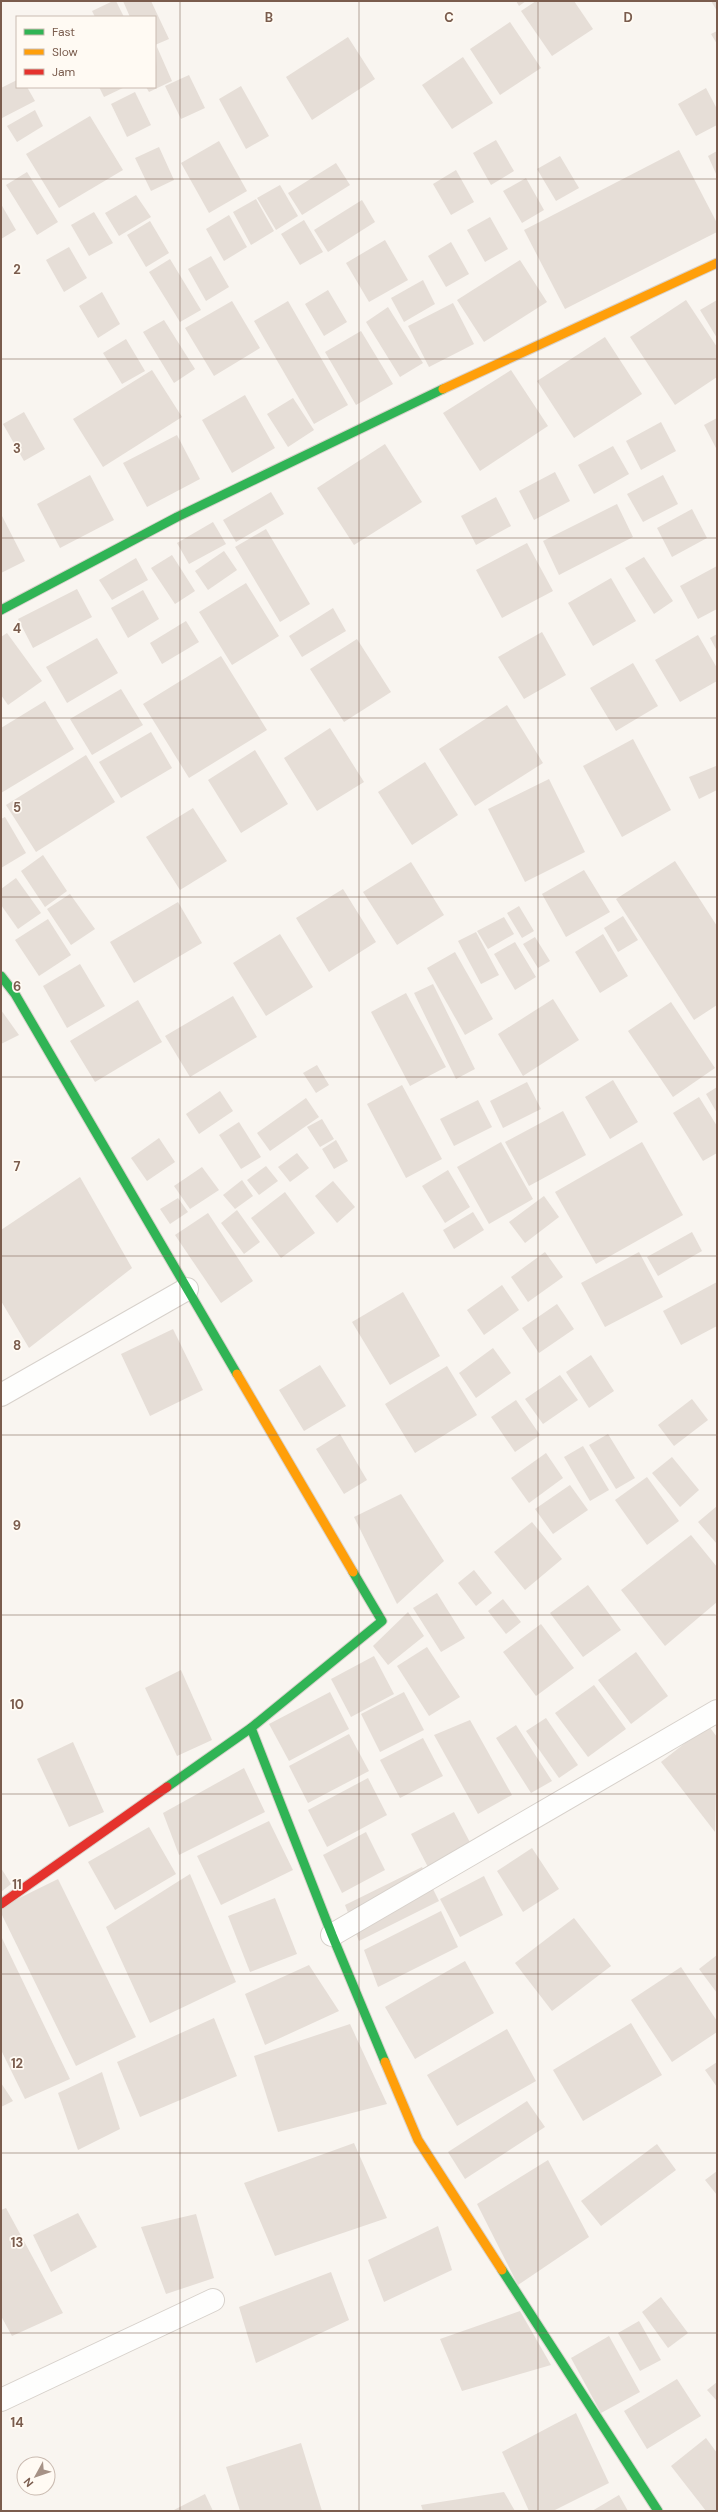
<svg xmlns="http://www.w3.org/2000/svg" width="718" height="2512" font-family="'DM Sans',sans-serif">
  <rect width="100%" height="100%" fill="#f9f5f0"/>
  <!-- building -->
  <g fill="#e6ded7">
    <polygon points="113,1 116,1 124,17 95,17 92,11"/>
    <polygon points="123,1 151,1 169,39 155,45 155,17 130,17"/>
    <polygon points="516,1 526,1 519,6"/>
    <polygon points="536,1 574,1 593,29 552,56 521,11"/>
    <polygon points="711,1 717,1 717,11"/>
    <polygon points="510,22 541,68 500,95 470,49"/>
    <polygon points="717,31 717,44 711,34"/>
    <polygon points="348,37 375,79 312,120 286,77"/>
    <polygon points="157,47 172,81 149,92 146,87 155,87"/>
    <polygon points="463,57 493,103 452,129 422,85"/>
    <polygon points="189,75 205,108 181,119 165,86"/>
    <polygon points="17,80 17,87 27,87 35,101 2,118 1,88"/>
    <polygon points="241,86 269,136 246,149 219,99"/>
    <polygon points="99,87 125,87 104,97"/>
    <polygon points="706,88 717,109 717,125 696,136 678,104"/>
    <polygon points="135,92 151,125 127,137 111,104"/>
    <polygon points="35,110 43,126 17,142 7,126"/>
    <polygon points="90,116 123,170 59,208 26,154"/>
    <polygon points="496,140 514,171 491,185 473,153"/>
    <polygon points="219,141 247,191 209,213 181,163"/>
    <polygon points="159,147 174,180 151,191 135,158"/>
    <polygon points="679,150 717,223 717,232 565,309 524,230"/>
    <polygon points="717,151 717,176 708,156"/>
    <polygon points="560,156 579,188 556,201 537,169"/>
    <polygon points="336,163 350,185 302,215 288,193"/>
    <polygon points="456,170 474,202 451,215 433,184"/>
    <polygon points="27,172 58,222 37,235 6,185"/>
    <polygon points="526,178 544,210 522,223 503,191"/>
    <polygon points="280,185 298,216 276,230 257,198"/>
    <polygon points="136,195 151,217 119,236 105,213"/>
    <polygon points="256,199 274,231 251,245 233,212"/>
    <polygon points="362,200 375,222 328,252 314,230"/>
    <polygon points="1,204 16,230 1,239"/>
    <polygon points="94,212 113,243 89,256 71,225"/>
    <polygon points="229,215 247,247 224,261 206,229"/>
    <polygon points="490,217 508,249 485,262 467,230"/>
    <polygon points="304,220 323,252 300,265 281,234"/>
    <polygon points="150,221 169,253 146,267 127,235"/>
    <polygon points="385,240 408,280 369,302 346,263"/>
    <polygon points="451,242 469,274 446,287 428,256"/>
    <polygon points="69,247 87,278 64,292 46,260"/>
    <polygon points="211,256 229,287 206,301 188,269"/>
    <polygon points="170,259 201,310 180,322 149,272"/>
    <polygon points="520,260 547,302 484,342 457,300"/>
    <polygon points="423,280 435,304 404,322 391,298"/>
    <polygon points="328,290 347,322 324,336 305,304"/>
    <polygon points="102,292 120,324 98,338 79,306"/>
    <polygon points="686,300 717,347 717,377 675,405 630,337"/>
    <polygon points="717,300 717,338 700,310"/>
    <polygon points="232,301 260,348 214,376 185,328"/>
    <polygon points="288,301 348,405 314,424 254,321"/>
    <polygon points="453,303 474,344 429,367 408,326"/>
    <polygon points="388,307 423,363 400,377 366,322"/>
    <polygon points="164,320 195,369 174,383 143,332"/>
    <polygon points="361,331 393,384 356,405 325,352"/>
    <polygon points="605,337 642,394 574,438 537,381"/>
    <polygon points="126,339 145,371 122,384 103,353"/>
    <polygon points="152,370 182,417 103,467 73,419"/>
    <polygon points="511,370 548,426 480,471 443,413"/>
    <polygon points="245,395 275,448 232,473 202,420"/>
    <polygon points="293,398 314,430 288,447 267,414"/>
    <polygon points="24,412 45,449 24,461 3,424"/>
    <polygon points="717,418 717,450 704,425"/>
    <polygon points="661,422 676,451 641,470 626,441"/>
    <polygon points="177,435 200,479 147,507 123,463"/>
    <polygon points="385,444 422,502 354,545 317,488"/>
    <polygon points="613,446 629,474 594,494 578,465"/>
    <polygon points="555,472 570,501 534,520 519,491"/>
    <polygon points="90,475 114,520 60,548 37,504"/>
    <polygon points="663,475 678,504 643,522 627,494"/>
    <polygon points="271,492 284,514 236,542 223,520"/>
    <polygon points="496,497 511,526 476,545 461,516"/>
    <polygon points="617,504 633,537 559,575 543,541"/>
    <polygon points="692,509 707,538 672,557 657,528"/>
    <polygon points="1,514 25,561 1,573"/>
    <polygon points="213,522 226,544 189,564 177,543"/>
    <polygon points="266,529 310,604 280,622 235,547"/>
    <polygon points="527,543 553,591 502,618 476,570"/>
    <polygon points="224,551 237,570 208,590 195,571"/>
    <polygon points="172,555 195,591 175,604 151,568"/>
    <polygon points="644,557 673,601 654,614 625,568"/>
    <polygon points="136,558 148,580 112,600 99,580"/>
    <polygon points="717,566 717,609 698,619 680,586"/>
    <polygon points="611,578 636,621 593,646 568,603"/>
    <polygon points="246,583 279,636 232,665 199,612"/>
    <polygon points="77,589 92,617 33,648 18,619"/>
    <polygon points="143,590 159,619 128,638 111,608"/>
    <polygon points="333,608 346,631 302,657 289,636"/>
    <polygon points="186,621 199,642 162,664 150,643"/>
    <polygon points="542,632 566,675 524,699 498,657"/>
    <polygon points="7,633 42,681 8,705 1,695 1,637"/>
    <polygon points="717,634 717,651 710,638"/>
    <polygon points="698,635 717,668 717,681 680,702 655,660"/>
    <polygon points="97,638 118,673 67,703 46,667"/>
    <polygon points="357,639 391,692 344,722 310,669"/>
    <polygon points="221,656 267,730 189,778 143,704"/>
    <polygon points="633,663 658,706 616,731 590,688"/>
    <polygon points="121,689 143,725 92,755 70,719"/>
    <polygon points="45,701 74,749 1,793 1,728"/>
    <polygon points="507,705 543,763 475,806 439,749"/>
    <polygon points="330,728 364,782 317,811 284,758"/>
    <polygon points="151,732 172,768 121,798 99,762"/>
    <polygon points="633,739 671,810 622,837 583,766"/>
    <polygon points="255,750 288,804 241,833 208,780"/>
    <polygon points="86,755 115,802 36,852 6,805"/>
    <polygon points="425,762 458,815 412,845 378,792"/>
    <polygon points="716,766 717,790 699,799 689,777"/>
    <polygon points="549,779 585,852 525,882 488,809"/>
    <polygon points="193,808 227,861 180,890 146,837"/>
    <polygon points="5,817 26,853 1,868 1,819"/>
    <polygon points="43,855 67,891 45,907 21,871"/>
    <polygon points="675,861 717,926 717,1005 694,1020 616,899"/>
    <polygon points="411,862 444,915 397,945 363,892"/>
    <polygon points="584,870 610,912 566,937 542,894"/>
    <polygon points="16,878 41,913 18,929 1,905 1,889"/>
    <polygon points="343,889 376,942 329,972 296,918"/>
    <polygon points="70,894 95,929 71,945 47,909"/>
    <polygon points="178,902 202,943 134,983 110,942"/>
    <polygon points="519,906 534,931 522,938 507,913"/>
    <polygon points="623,916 638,940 618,952 604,928"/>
    <polygon points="504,917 514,934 488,949 477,931"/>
    <polygon points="48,919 71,955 39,976 15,940"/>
    <polygon points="476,932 499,975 481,984 458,941"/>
    <polygon points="280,934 313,987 266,1016 233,963"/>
    <polygon points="603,934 628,976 600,993 575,952"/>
    <polygon points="535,937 550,961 538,968 523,944"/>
    <polygon points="515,942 536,977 515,990 494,954"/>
    <polygon points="455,952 493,1019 465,1035 427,968"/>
    <polygon points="80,964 105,1006 67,1028 43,986"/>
    <polygon points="433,984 475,1069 456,1079 414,993"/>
    <polygon points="406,993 446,1067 410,1086 371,1012"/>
    <polygon points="233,996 257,1037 190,1077 165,1036"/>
    <polygon points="553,999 579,1040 523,1076 498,1034"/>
    <polygon points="138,1000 162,1042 95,1082 70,1041"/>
    <polygon points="671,1002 715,1068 673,1097 628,1031"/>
    <polygon points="1,1010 19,1035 1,1044"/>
    <polygon points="317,1065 329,1085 316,1093 303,1073"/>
    <polygon points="613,1080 638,1122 610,1139 585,1097"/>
    <polygon points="527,1082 541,1109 503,1128 490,1101"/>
    <polygon points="402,1085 442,1159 406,1178 367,1104"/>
    <polygon points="717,1087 717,1113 706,1094"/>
    <polygon points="220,1091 233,1111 199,1134 186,1114"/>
    <polygon points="699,1097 717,1126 717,1153 703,1161 673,1113"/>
    <polygon points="306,1098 319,1117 270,1151 257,1133"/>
    <polygon points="478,1100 492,1127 454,1146 440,1119"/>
    <polygon points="563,1111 586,1155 529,1186 505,1142"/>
    <polygon points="322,1119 334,1139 320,1147 307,1127"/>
    <polygon points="239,1122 261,1157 241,1169 219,1135"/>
    <polygon points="159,1138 175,1162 147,1181 131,1158"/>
    <polygon points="336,1140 348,1161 334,1169 322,1149"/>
    <polygon points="501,1142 533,1199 489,1224 457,1167"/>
    <polygon points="642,1142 683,1215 596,1264 555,1192"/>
    <polygon points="297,1153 309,1168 290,1182 278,1167"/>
    <polygon points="266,1166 278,1181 259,1195 247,1180"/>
    <polygon points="202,1167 219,1190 190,1209 174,1186"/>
    <polygon points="448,1170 470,1207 445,1223 422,1186"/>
    <polygon points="80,1177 132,1268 29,1348 1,1301 1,1230"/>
    <polygon points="242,1180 253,1196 235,1209 223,1195"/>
    <polygon points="333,1181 355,1207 337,1223 315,1196"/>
    <polygon points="285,1192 315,1233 281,1258 251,1218"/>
    <polygon points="544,1196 559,1217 525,1243 509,1222"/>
    <polygon points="178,1198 188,1212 170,1224 160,1209"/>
    <polygon points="237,1210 260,1242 244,1254 221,1223"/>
    <polygon points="473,1212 484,1230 454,1249 443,1230"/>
    <polygon points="208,1213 253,1281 221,1303 175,1235"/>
    <polygon points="692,1232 702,1251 658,1276 647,1257"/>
    <polygon points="545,1252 563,1277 528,1302 511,1277"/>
    <polygon points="639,1252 663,1297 605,1327 581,1283"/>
    <polygon points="717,1282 717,1326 681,1345 663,1311"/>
    <polygon points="502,1285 519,1310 484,1335 467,1310"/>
    <polygon points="403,1292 440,1356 390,1385 352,1322"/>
    <polygon points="557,1304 574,1329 539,1353 522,1328"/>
    <polygon points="173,1329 203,1390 150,1416 121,1354"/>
    <polygon points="493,1348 511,1373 476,1398 459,1373"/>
    <polygon points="591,1355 614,1391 589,1408 566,1372"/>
    <polygon points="320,1365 346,1406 304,1431 279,1390"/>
    <polygon points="447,1366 477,1415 415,1453 385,1404"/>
    <polygon points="560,1375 578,1400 543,1424 525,1399"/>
    <polygon points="692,1399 708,1420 674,1446 658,1425"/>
    <polygon points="516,1400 540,1435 515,1452 491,1417"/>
    <polygon points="340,1434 367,1480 344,1494 316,1449"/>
    <polygon points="608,1434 635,1478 616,1489 589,1445"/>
    <polygon points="583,1446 609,1490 590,1501 564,1457"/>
    <polygon points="546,1453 563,1478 529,1503 511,1478"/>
    <polygon points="672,1457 699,1490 680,1507 652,1473"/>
    <polygon points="647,1477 679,1521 647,1545 615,1500"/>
    <polygon points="570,1485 588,1510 553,1534 535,1509"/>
    <polygon points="401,1494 444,1561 397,1604 354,1517"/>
    <polygon points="717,1506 717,1544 698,1522"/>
    <polygon points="532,1522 562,1559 525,1590 494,1552"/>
    <polygon points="691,1535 717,1567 717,1602 665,1646 621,1590"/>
    <polygon points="474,1570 492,1593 476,1606 458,1583"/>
    <polygon points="588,1585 621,1630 583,1657 550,1613"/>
    <polygon points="437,1593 465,1638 441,1652 413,1608"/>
    <polygon points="503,1599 521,1622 506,1634 488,1611"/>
    <polygon points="408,1612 424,1636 388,1665 373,1646"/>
    <polygon points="541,1624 574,1668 536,1696 503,1652"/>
    <polygon points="427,1647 460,1697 429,1716 397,1666"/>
    <polygon points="636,1652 668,1696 631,1724 598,1680"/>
    <polygon points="374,1656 394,1694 351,1717 331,1679"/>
    <polygon points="181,1670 212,1740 177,1756 145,1688"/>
    <polygon points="594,1685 626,1729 588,1757 555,1713"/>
    <polygon points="330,1692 349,1729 289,1761 269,1724"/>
    <polygon points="404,1692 424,1730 380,1752 361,1714"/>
    <polygon points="546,1718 578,1765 559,1778 526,1731"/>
    <polygon points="470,1720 512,1795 478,1814 434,1735"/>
    <polygon points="516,1725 552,1781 531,1793 496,1738"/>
    <polygon points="708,1725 717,1737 715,1832 661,1762"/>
    <polygon points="349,1734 369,1771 308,1803 289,1766"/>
    <polygon points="423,1738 443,1776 400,1798 380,1760"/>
    <polygon points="73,1742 104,1812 69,1827 37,1759"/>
    <polygon points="244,1768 265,1812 179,1855 163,1813"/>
    <polygon points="368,1778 387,1815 327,1847 308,1810"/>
    <polygon points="454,1812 474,1850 431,1873 411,1834"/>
    <polygon points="269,1821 293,1870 221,1905 197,1856"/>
    <polygon points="149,1827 176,1874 115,1910 88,1862"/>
    <polygon points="366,1832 385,1870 342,1893 323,1855"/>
    <polygon points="532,1848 559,1889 523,1912 497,1871"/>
    <polygon points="422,1867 439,1901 359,1941 345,1905"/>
    <polygon points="1,1868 11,1884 1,1892"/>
    <polygon points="190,1874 236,1982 150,2023 106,1927"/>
    <polygon points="484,1876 503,1915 460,1937 440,1899"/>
    <polygon points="58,1879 136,2037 76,2066 1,1913 1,1907"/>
    <polygon points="275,1898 297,1954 250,1972 228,1916"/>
    <polygon points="441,1911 458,1947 378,1987 364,1950"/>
    <polygon points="574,1918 611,1966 552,2011 515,1963"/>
    <polygon points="1,1936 70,2079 25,2099 1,2050"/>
    <polygon points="717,1955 717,1993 699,1969"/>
    <polygon points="465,1961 494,2013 415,2059 385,2007"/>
    <polygon points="309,1965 339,2011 265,2045 245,1994"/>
    <polygon points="681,1967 717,2021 717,2032 672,2062 631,2000"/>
    <polygon points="214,2018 237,2076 140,2117 117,2062"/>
    <polygon points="631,2023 662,2075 583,2121 553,2070"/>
    <polygon points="350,2024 387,2104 278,2132 254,2056"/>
    <polygon points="507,2029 536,2081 457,2126 427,2075"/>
    <polygon points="717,2062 717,2087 705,2070"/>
    <polygon points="102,2072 120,2129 78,2150 58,2093"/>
    <polygon points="1,2083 13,2101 1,2107"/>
    <polygon points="527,2101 545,2127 465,2179 448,2152"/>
    <polygon points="354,2143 387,2218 275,2256 244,2183"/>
    <polygon points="657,2144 676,2170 601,2226 581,2201"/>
    <polygon points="548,2160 589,2237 518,2285 477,2204"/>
    <polygon points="717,2171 717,2195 705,2180"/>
    <polygon points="6,2208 63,2313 12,2336 1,2316 1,2210"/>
    <polygon points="78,2213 97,2247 51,2272 33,2235"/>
    <polygon points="196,2214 214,2278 166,2294 141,2227"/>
    <polygon points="438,2226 452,2270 384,2302 368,2260"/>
    <polygon points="331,2272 349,2320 256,2363 239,2307"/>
    <polygon points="661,2297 688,2333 668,2348 642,2312"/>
    <polygon points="520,2311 551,2365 462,2391 440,2339"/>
    <polygon points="639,2321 661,2360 640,2371 618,2333"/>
    <polygon points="609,2336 640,2392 601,2413 571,2358"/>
    <polygon points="677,2379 701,2416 647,2449 624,2411"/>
    <polygon points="717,2382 717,2401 707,2390"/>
    <polygon points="576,2413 609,2483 553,2511 529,2511 502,2452"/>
    <polygon points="706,2438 717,2453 717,2510 715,2511 706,2511 671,2466"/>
    <polygon points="301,2443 322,2511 240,2511 226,2467"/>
    <polygon points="504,2492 515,2511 423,2511 421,2505"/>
    <polygon points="205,2494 213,2511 172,2511"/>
    <polygon points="619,2495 628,2511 592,2511"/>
  </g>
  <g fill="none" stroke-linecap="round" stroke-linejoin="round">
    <defs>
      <g id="street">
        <polyline points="1,1395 187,1289"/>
        <polyline points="332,1935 717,1711"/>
        <polyline points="1,2400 213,2300"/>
      </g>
      <g id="fast">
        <polyline points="1,610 177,517 443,389"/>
        <polyline points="1,976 15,994 237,1374"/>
        <polyline points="251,1728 332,1935 385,2062"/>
        <polyline points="167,1787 251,1728 382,1621 353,1572"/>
        <polyline points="502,2270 658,2511"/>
      </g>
      <g id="slow">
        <polyline points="443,389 717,263"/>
        <polyline points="237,1374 353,1572"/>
        <polyline points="385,2062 418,2140 502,2270"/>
      </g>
      <polyline id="jam" points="1,1904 167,1787"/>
    </defs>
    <!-- street casing -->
    <use href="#street" stroke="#d7d1cb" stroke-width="24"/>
    <!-- fast casing -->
    <use href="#fast" stroke="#d9d2cb" stroke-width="11"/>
    <!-- slow casing -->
    <use href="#slow" stroke="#d9d2cb" stroke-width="11"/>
    <!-- jam casing -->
    <use href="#jam" stroke="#d9d2cb" stroke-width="11"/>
    <!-- street -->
    <use href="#street" stroke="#fefefd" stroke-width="22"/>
    <!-- fast -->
    <use href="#fast" stroke="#30b455" stroke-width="9"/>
    <!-- slow -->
    <use href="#slow" stroke="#ff9f0a" stroke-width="9"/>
    <!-- jam -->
    <use href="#jam" stroke="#e5322d" stroke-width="9"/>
  </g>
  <!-- grid -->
  <path fill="none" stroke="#7a5c4d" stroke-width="1" stroke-opacity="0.55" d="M180,1V2511M359,1V2511M538,1V2511M1,179H717M1,359H717M1,538H717M1,718H717M1,897H717M1,1077H717M1,1256H717M1,1435H717M1,1615H717M1,1794H717M1,1974H717M1,2153H717M1,2333H717"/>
  <g font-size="13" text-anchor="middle" font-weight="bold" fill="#7a5c4d" stroke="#fffaf3" stroke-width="3.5" stroke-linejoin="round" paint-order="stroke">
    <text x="269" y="22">B</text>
    <text x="449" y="22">C</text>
    <text x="628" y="22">D</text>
    <text x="17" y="274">2</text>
    <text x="17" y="453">3</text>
    <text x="17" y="633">4</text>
    <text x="17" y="812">5</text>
    <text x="17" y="991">6</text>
    <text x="17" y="1171">7</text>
    <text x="17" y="1350">8</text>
    <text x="17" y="1530">9</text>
    <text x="17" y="1709">10</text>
    <text x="17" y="1889">11</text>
    <text x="17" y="2068">12</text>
    <text x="17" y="2247">13</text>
    <text x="17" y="2427">14</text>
  </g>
  <!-- border -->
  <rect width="718" height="2512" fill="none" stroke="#7a5c4d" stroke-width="4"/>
  <!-- legend -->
  <rect x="16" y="16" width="140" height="72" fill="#fffaf3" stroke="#cabbb1"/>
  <rect x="24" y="29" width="20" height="6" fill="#30b455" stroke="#cabbb1"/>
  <text x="52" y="36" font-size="12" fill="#7a5c4d">Fast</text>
  <rect x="24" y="49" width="20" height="6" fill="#ff9f0a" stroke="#cabbb1"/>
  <text x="52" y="56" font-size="12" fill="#7a5c4d">Slow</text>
  <rect x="24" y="69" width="20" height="6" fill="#e5322d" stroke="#cabbb1"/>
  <text x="52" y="76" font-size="12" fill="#7a5c4d">Jam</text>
  <!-- north arrow -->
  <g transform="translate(36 2476) rotate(230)"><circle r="19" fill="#fffaf3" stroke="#cabbb1"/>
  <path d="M0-3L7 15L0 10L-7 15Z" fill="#a69286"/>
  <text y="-6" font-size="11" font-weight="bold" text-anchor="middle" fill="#7a5c4d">N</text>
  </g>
</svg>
